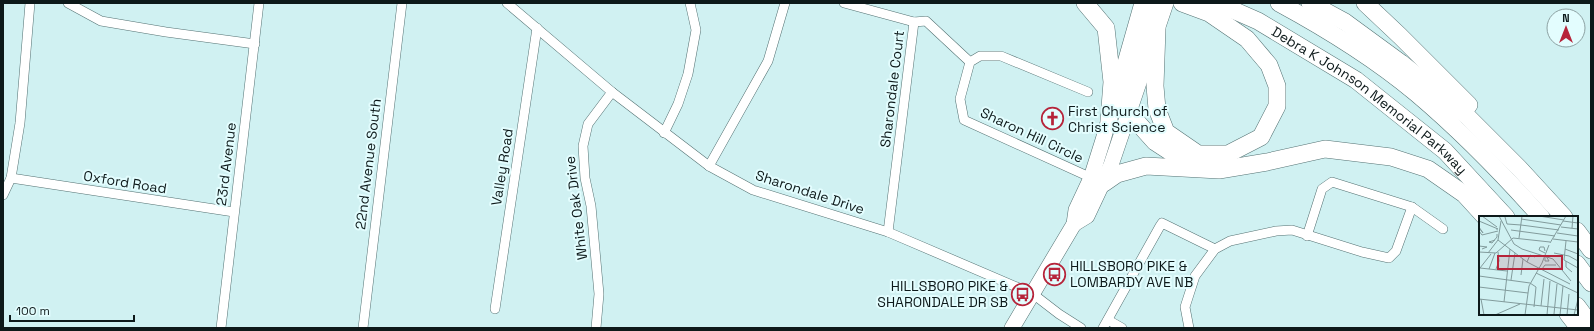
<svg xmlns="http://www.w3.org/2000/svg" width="1594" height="331" font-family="'Space Grotesk',sans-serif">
  <rect width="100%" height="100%" fill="#d0f1f2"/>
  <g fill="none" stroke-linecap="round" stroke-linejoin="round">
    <defs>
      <g id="street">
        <polyline points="68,3 101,21 166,32 255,44"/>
        <polyline points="507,3 612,92 709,166 753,190 888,232 1033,294 1059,314 1081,328"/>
        <polyline points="844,3 914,22 926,21 970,62"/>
        <polyline points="1088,92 1001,56 980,56 970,62 960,99 964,120 1094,179"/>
        <polyline points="664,133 678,104 688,74 696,30 690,3"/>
        <polyline points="709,166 768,61 785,3"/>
        <polyline points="11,178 234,212"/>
        <polyline points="3,195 11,178 20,123 30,3"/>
        <polyline points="888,232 914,22"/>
        <polyline points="1307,236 1322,189 1332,182 1412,207 1443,229"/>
        <polyline points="495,309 537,28"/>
        <polyline points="1108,320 1122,328"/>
        <polyline points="221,328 259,3"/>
        <polyline points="363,328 402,3"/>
        <polyline points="596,328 599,294 591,206 585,178 583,146 588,124 612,92"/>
        <polyline points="1103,328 1160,226 1162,223 1215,249"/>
        <polyline points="1189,328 1185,307 1195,276 1215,249 1230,241 1276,231 1292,230 1362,252 1389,258 1396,251 1412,207"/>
      </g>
      <g id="primary">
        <polyline points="1074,224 1087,216 1111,165 1166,3"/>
        <polyline points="1012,328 1074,224 1076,210 1091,178 1103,140 1142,3"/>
      </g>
      <g id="highway">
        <polyline points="1085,3 1106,28 1112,82 1109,120"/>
        <polyline points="1153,3 1129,89 1126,101 1129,113 1155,142 1181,159 1196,165"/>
        <path id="s1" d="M1217,3L1258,21L1356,80L1445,151L1506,217"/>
        <path d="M1279,3C1327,29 1374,58 1416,93C1461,131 1502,173 1541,217"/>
        <polyline points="1310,3 1345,22 1401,63 1467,116 1519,168 1564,217"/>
        <polyline points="1365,3 1400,36 1469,105"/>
        <polyline points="1157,29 1155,86 1157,109 1166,132 1198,154 1228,154 1261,137 1277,106 1277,86 1269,65 1247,39 1209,13 1182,3"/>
        <polyline points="1104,183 1117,174 1146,166 1219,170 1267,162 1325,149 1391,157 1428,169 1464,194 1485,217"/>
        <polyline points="1577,231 1591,250"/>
        <polyline points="1577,264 1591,283"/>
        <polyline points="1577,306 1591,325"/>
        <polyline points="1568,314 1579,328"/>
      </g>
    </defs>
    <!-- street casing -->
    <use href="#street" stroke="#547273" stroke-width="10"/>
    <!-- primary casing -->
    <use href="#primary" stroke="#547273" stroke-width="16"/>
    <!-- highway casing -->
    <use href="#highway" stroke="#547273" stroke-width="18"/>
    <!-- street -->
    <use href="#street" stroke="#fff" stroke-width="9"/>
    <!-- primary -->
    <use href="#primary" stroke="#fff" stroke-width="15"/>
    <!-- highway -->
    <use href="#highway" stroke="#fff" stroke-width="17"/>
  </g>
  <!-- icons -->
  <defs>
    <symbol id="church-ring" viewBox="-11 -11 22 22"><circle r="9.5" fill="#e3fdfe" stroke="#b6243a" stroke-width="1.5"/><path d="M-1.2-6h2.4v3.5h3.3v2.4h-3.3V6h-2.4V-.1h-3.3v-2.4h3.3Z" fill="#b6243a"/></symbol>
    <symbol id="bus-ring" viewBox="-11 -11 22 22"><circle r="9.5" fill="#e3fdfe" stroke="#b6243a" stroke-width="1.5"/><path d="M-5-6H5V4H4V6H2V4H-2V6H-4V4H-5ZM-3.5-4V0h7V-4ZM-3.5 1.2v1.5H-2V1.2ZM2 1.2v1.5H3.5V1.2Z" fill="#b6243a"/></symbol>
  </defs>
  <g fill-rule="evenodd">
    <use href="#church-ring" x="1040" y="106" width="25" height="25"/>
    <use href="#bus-ring" x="1042" y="262" width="25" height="25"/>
    <use href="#bus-ring" x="1010" y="282" width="25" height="25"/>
  </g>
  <g text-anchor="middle" stroke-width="4" stroke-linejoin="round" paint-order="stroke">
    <!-- street labels -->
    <g font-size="14" fill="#0d191a" stroke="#e3fdfe">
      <text transform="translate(892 89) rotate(-83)" y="5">Sharondale Court</text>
      <text dy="5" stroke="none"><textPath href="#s1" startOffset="182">Debra K Johnson Memorial Parkway</textPath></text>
      <text transform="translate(1032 135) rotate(25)" y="5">Sharon Hill Circle</text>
      <text transform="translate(226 164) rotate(-83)" y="5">23rd Avenue</text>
      <text transform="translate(368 164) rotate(-83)" y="5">22nd Avenue South</text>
      <text transform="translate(502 167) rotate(-81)" y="5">Valley Road</text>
      <text transform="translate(125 182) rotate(9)" y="5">Oxford Road</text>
      <text transform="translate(810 192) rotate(18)" y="5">Sharondale Drive</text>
      <text transform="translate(576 208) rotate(-97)" y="5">White Oak Drive</text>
    </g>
    <!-- poi labels -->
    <g font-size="14" fill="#0d191a" stroke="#e3fdfe" text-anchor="start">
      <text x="1068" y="116">First Church of<tspan x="1068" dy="16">Christ Science</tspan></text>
      <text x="1070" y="271">HILLSBORO PIKE &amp;<tspan x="1070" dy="16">LOMBARDY AVE NB</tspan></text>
      <text x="1008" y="291" text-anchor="end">HILLSBORO PIKE &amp;<tspan x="1008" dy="16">SHARONDALE DR SB</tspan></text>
    </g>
  </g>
  <!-- overview -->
  <g transform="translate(1479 216)">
    <rect width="99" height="99" fill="#d0f1f2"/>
    <path fill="none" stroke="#829b9c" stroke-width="1" d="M3,0L18,11M20,0L35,28L43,33L74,43L92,65M60,0L85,4M26,1L28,8L42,9M42,3L82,9M0,5L19,13H17M84,5L99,7M42,9L80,14M0,11L4,17L0,12M82,11L99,13M93,12L94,0M32,14L76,20M0,15L3,19L19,15M78,17L99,20M40,22L43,0M74,23L99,26M16,24L10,26L13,27L18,21V18M19,24L48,46L91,68M87,25L85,44L99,52M71,27L87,0M0,30L8,31L3,33M86,33L99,38M0,36L17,37L34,22L71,26M9,37L19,24L22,5M66,37L60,34L61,31H65L66,35M75,37L90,40L99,45M66,41V45H70L67,40M87,45V51L93,56M48,46L51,39L56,41M1,52L28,55M1,52L12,38M10,53L16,37M17,53L20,45L19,36M63,53L66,49H77M57,57L99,77M42,59L44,43M0,60L51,67L57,71L55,91M32,64L36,37M0,71L49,77M0,83L99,94M2,83L5,99M25,86L31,33M62,90L65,63M75,98L78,68M16,99L41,88M46,99L50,70L63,47L70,29M68,99L71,65M81,99L84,70M88,99L90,78M95,99L99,83"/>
    <path fill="#b6243a" fill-opacity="0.15" stroke="#b6243a" stroke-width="2" d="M19,40H83V53H19Z"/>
    <rect width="99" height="99" fill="none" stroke="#0d191a" stroke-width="2"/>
  </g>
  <!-- border -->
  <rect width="1594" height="331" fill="none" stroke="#0d191a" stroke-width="8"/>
  <!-- north arrow -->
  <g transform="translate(1566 28)"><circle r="19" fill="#e3fdfe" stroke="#8da2a3"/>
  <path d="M0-3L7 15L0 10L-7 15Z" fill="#b6243a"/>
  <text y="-6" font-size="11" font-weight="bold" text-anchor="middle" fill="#0d191a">N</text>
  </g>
  <!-- scale -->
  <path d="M10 315v6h124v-6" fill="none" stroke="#0d191a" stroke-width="2"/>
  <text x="16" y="315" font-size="12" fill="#0d191a" stroke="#e3fdfe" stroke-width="3" paint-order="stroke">100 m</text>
</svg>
